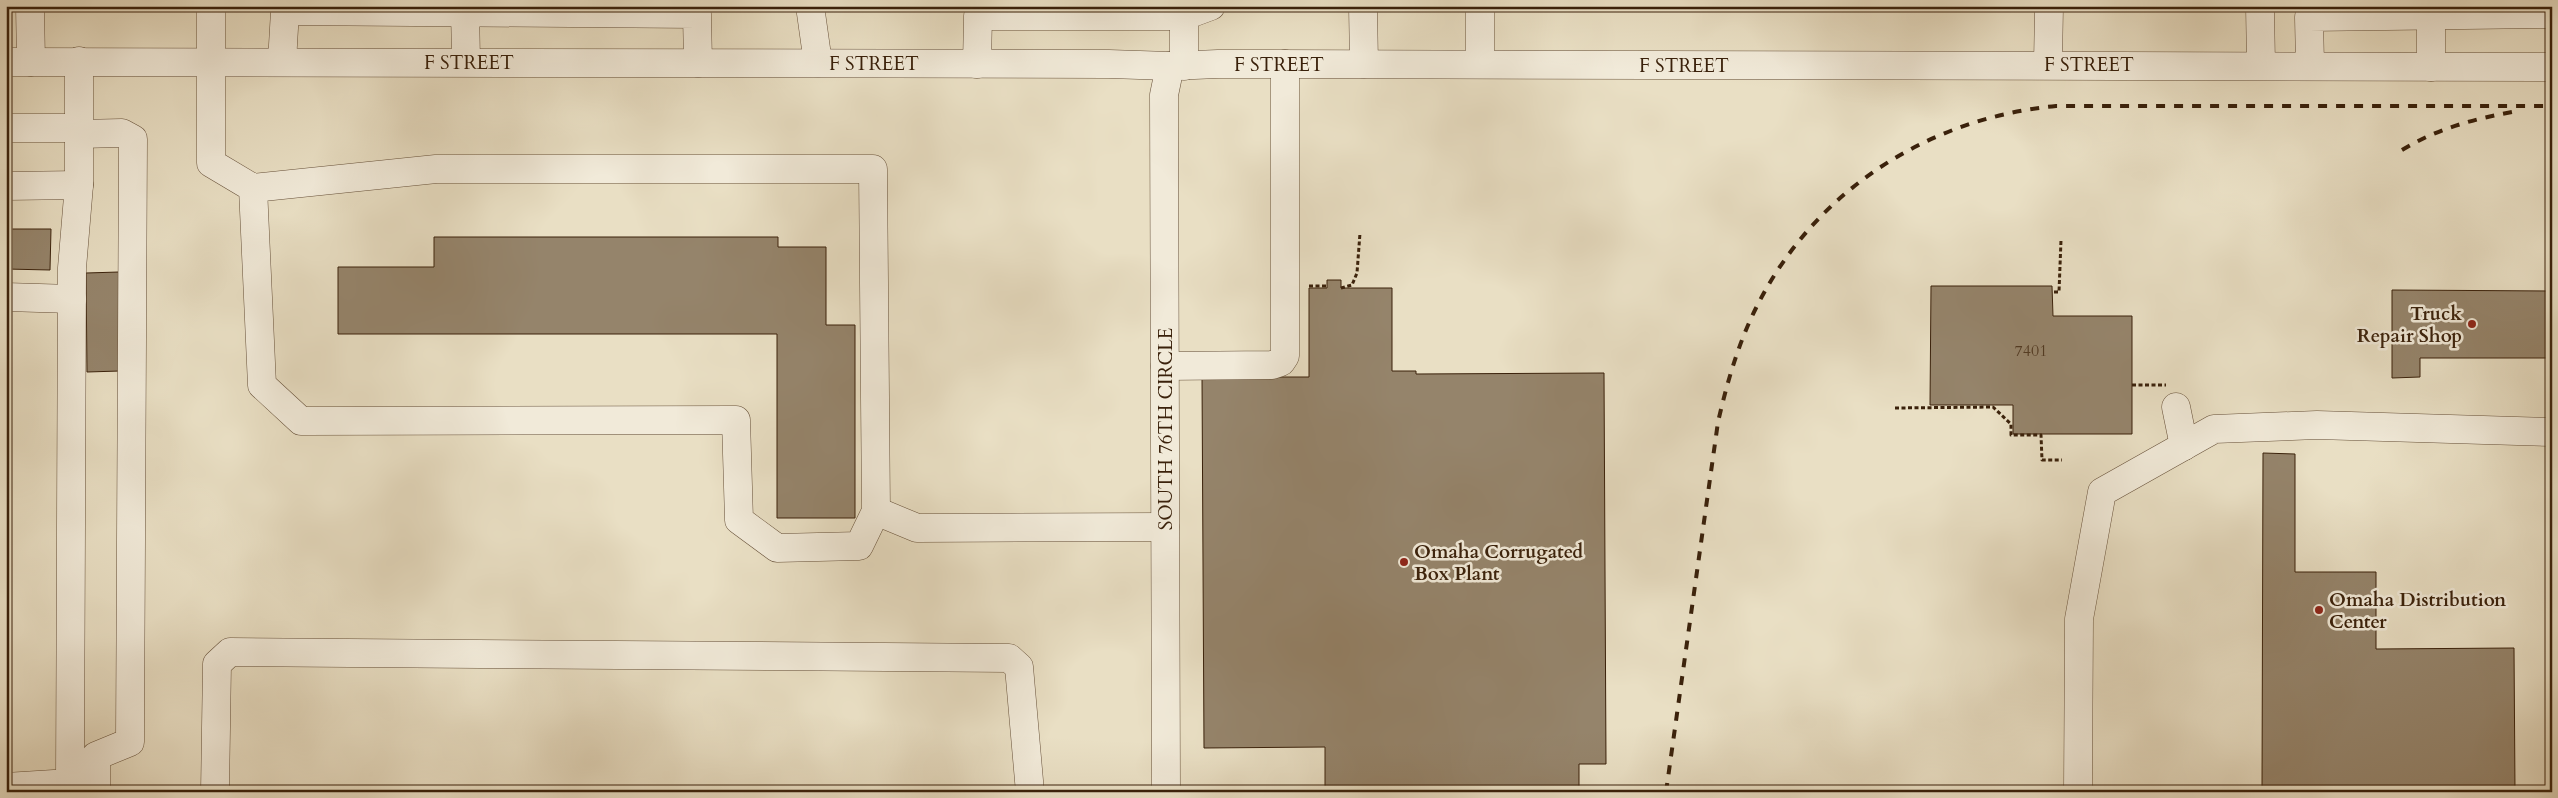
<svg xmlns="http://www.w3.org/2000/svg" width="2558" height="798" font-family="Cardo,serif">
  <rect width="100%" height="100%" fill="#e9dfc4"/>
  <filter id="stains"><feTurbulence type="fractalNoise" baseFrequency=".004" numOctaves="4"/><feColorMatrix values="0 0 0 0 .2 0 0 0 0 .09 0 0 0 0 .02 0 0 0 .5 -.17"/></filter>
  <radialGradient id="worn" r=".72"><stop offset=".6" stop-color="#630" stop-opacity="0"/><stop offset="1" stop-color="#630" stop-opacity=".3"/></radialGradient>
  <!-- building -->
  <g fill="#95846b" stroke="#3a210b">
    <polygon points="6,229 51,229 50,270 6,269"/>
    <polygon points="434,237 778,237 778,247 826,247 826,325 855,325 855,518 777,518 777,334 338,334 338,267 434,267"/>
    <polygon points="119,272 120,371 87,372 86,273"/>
    <polygon points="1327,280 1341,280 1341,288 1392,288 1392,371 1416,371 1416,374 1604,373 1606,764 1579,764 1579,792 1325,792 1325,747 1204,748 1202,377 1309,377 1309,288 1327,288"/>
    <polygon points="1931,286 2052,286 2053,316 2132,316 2132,434 2013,434 2013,405 1930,405"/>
    <polygon points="2392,290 2552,291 2552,358 2420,358 2420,377 2392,378"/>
    <polygon points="2263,453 2295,454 2295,572 2376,572 2376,649 2514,648 2515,792 2262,792"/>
  </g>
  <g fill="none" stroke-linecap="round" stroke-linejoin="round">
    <defs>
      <g id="minor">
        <polyline points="30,6 31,62"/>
        <polyline points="211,6 211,163 253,188 262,385 301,421 736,420 739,520 777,548 859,546 876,511 873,169 436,169 253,188"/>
        <polyline points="465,6 466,62"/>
        <polyline points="810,6 818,63"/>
        <polyline points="1184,6 1184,66"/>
        <polyline points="1363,6 1364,64"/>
        <polyline points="1480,6 1480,64"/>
        <polyline points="2260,6 2261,65"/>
        <polyline points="79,61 79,185 72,268 70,783 79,792"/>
        <polyline points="6,62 1109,64 1170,66 1218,64 2552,67"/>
        <polyline points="282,62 285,11 697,14 698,63"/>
        <polyline points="977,64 978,16 1184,16 1211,6"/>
        <polyline points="2048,64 2049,6"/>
        <polyline points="2310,65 2309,17 2552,14"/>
        <polyline points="2431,67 2431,6"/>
        <polyline points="6,128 79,128"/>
        <polyline points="79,134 122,133 133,139 130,742 96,756 96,792"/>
        <polyline points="6,186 79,185"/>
        <polyline points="6,297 72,299"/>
        <polyline points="1165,366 1272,365 1281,362 1285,356 1285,64"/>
        <polyline points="2176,407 2184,446"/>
        <polyline points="876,511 917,528 1165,527"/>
        <polyline points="6,787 70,783"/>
        <polyline points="215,792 217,664 230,652 1009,658 1019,667 1030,792"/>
        <polyline points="1166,792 1164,95 1170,66"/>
        <polyline points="2078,792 2079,619 2102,492 2214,429 2317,425 2552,432"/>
      </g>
    </defs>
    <!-- minor casing -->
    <use href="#minor" stroke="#665039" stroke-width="29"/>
    <!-- path -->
    <g stroke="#3a210b" stroke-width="3" stroke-dasharray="4 2.5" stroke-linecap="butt">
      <polyline points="1309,286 1327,286"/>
      <polyline points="1341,288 1352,285 1357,273 1360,233"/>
      <polyline points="2054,292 2059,292 2061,240"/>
      <polyline points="2132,385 2166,385"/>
      <polyline points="1895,408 1993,407 2011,424 2011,435 2041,435 2042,460 2062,460"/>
    </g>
    <!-- minor -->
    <use href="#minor" stroke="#f1ead9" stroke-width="28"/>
    <!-- rail -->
    <g stroke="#3a210b" stroke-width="4" stroke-dasharray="9 9" stroke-linecap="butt">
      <path d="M2402,150C2438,128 2477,118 2518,111"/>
      <path d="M1666,792L1718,422C1727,383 1738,344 1756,308C1814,191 1928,118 2056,106H2552"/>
    </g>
  </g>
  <!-- markers -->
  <g fill="#8f2418" stroke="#f1ead9" stroke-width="2">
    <circle cx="2472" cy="324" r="5"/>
    <circle cx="1404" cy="562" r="5"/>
    <circle cx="2319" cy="610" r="5"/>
  </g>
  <g text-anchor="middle" stroke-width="5" stroke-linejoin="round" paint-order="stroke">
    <!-- number labels -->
    <g font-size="16" fill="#513a23">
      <text x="2031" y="356">7401</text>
    </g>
    <!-- street labels -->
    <g font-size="19" fill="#3a210b" stroke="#f1ead9">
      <text x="469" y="69">F STREET</text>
      <text x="874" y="70">F STREET</text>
      <text x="1279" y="71">F STREET</text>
      <text x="2089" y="71">F STREET</text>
      <text x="1684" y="72">F STREET</text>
      <text transform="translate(1165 429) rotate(-90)" y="7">SOUTH 76TH CIRCLE</text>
    </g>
    <!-- poi labels -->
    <g font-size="19" font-weight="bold" fill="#3a210b" stroke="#f1ead9" text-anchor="start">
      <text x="2462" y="320" text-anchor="end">Truck<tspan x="2462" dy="22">Repair Shop</tspan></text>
      <text x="1414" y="558">Omaha Corrugated<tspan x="1414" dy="22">Box Plant</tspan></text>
      <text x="2329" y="606">Omaha Distribution<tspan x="2329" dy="22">Center</tspan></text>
    </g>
  </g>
  <!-- margin -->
  <rect width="2558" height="798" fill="none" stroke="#e9dfc4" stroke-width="25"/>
  <rect x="8" y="8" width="2543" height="783" fill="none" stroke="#3a210b" stroke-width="2.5"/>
  <rect x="12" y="12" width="2533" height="773" fill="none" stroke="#3a210b"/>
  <rect width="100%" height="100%" filter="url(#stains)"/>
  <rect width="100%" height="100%" fill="url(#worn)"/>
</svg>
